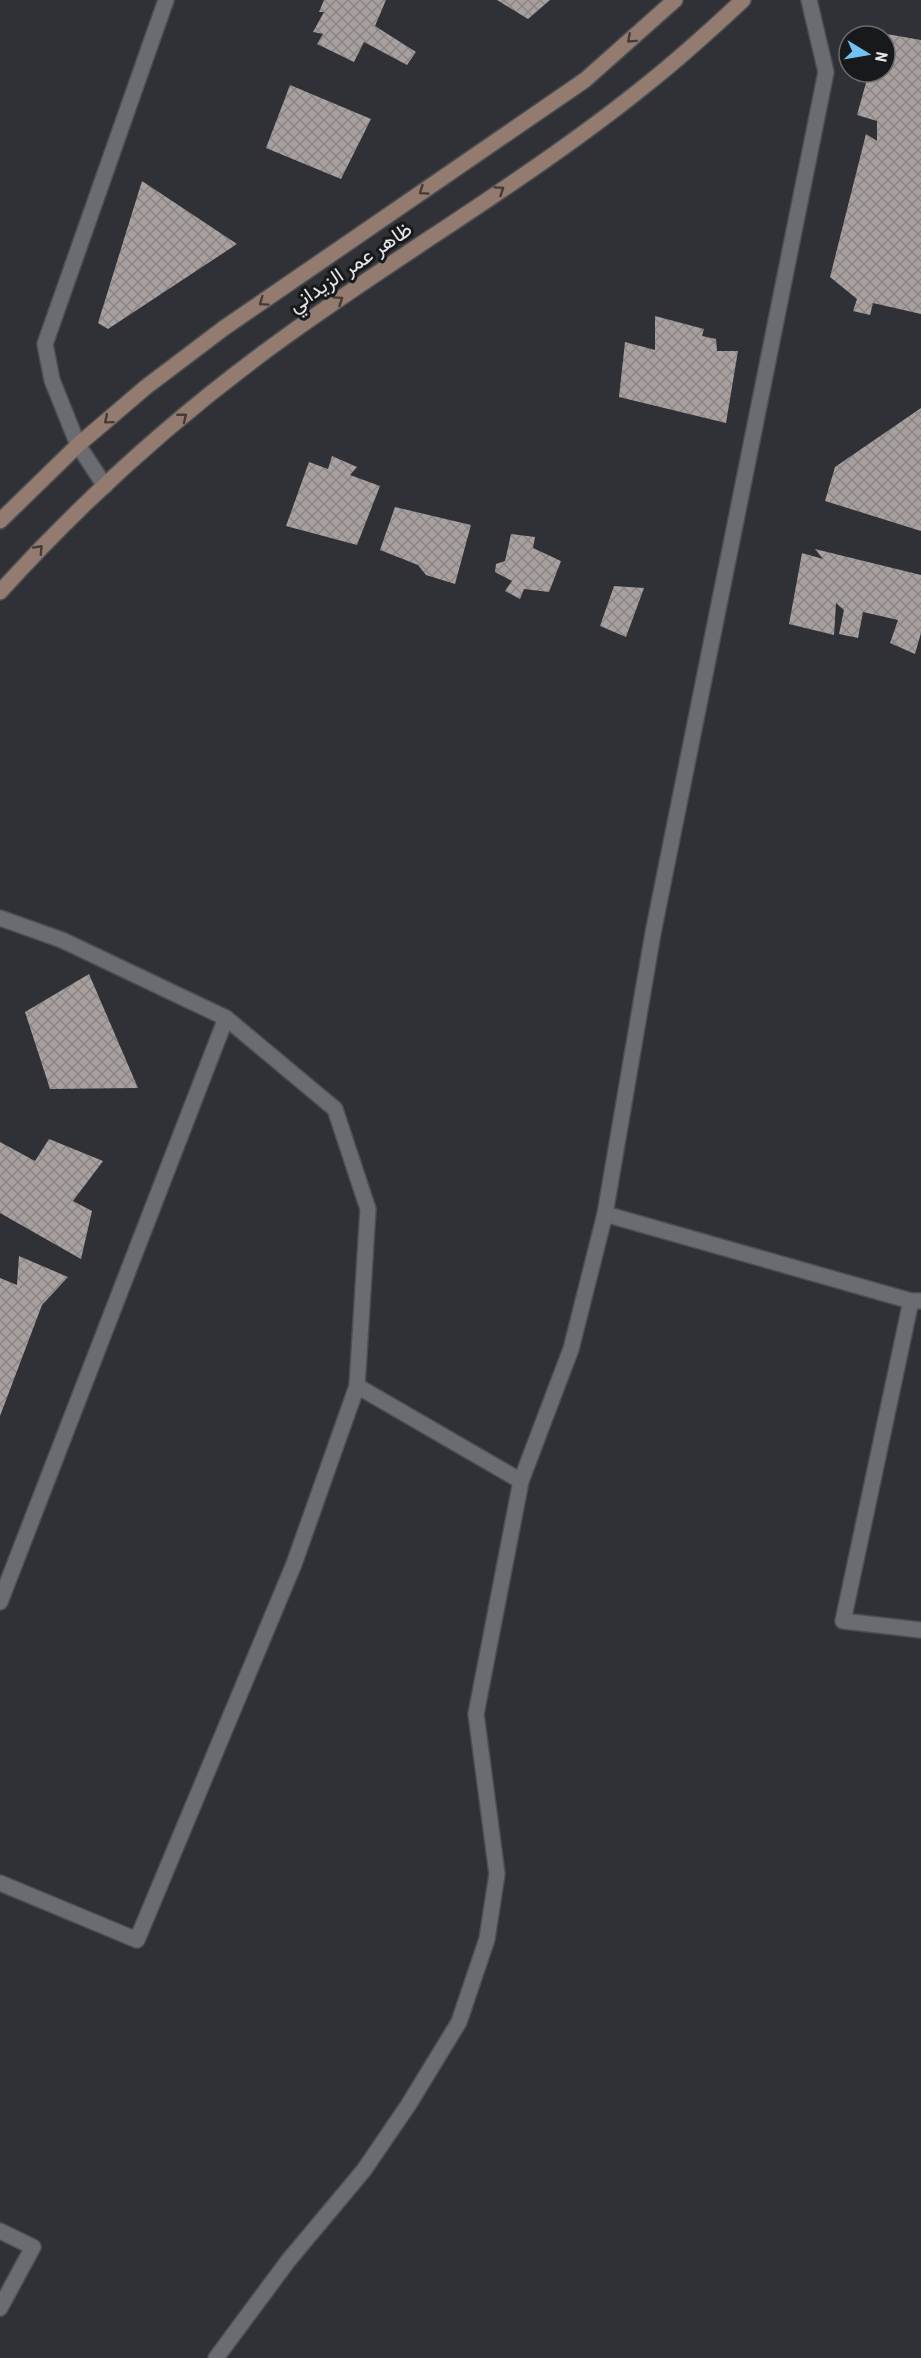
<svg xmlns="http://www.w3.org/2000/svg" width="921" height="2358" font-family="'Roboto Condensed',Vazirmatn,sans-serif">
  <defs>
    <pattern id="building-cross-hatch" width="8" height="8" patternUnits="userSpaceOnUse" patternTransform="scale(1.5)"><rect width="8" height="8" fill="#a8a09f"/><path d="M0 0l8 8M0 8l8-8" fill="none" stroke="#8a8584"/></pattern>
  </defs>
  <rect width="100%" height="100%" fill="#2f3136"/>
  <!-- building -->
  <g fill="url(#building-cross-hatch)">
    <polygon points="324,0 386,0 375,26 416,52 407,65 364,42 354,62 317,44 323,34 313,32 324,12 319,12"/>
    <polygon points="497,0 550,0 528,19"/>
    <polygon points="881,33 921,40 921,314 873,303 870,315 853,311 857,299 830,277 866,134 877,141 877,121 857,115 869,72 885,72 885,36 880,36"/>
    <polygon points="290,85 371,119 341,179 266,148"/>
    <polygon points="142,181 237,244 108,329 98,323"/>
    <polygon points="655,316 704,329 702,336 716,339 717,351 738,351 726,423 619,397 625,342 655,350"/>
    <polygon points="921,408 921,531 825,501 835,467"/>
    <polygon points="332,456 357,467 350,475 380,486 357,545 286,526 309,462 328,469"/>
    <polygon points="395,507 471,525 455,584 426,575 418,565 380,550"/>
    <polygon points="511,534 535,537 533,548 561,561 549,592 524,589 520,599 505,591 512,581 495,572 496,564 505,561"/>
    <polygon points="815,549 921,575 921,633 915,654 890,643 898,620 863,612 858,638 839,634 844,610 836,603 834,635 789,624 802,553 823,559"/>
    <polygon points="614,586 644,588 626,637 600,626"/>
    <polygon points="89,974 138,1088 50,1089 25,1012"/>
    <polygon points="49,1139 103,1161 73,1201 92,1211 81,1259 0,1213 0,1142 35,1161"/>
    <polygon points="19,1256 68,1277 42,1305 0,1416 0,1278 17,1285"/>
  </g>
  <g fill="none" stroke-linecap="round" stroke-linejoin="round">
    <defs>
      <g id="minor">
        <polyline points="105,486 78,445 52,380 45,344 166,0"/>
        <polyline points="0,918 62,940 226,1018 335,1109 368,1209 357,1386 294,1564 137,1940 0,1883"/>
        <polyline points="605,1214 911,1301 920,1301"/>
        <polyline points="911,1301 843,1621 921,1630"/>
        <polyline points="357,1386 521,1481"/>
        <polyline points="0,1602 226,1018"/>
        <polyline points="0,2231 33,2247 0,2308"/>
        <polyline points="216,2358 288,2261 364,2170 409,2104 459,2022 487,1939 497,1874 476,1714 521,1481 571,1349 605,1214 653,933 826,72 809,0"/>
      </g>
      <g id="secondary">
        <polyline points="0,521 78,445 146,387 224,328 585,80 675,0"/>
        <path d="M0,592C85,498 182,411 285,337C404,251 532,177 646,85C680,58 712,29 743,0"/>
      </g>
    </defs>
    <!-- minor casing -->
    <use href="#minor" stroke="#4c4e52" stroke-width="18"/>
    <!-- secondary casing -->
    <use href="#secondary" stroke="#4c4e52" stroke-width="18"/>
    <!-- minor -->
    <use href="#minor" stroke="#6a6c72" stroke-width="15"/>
    <!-- secondary -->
    <use href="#secondary" stroke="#947b6f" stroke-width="15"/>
  </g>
  <!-- one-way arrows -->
  <defs><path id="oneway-chevron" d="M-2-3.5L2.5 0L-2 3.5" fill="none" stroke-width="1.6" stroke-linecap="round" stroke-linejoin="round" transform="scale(1.5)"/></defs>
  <g stroke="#433b38">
    <use href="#oneway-chevron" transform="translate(631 39) rotate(138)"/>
    <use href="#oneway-chevron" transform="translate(500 190) rotate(-34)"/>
    <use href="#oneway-chevron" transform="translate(423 191) rotate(145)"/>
    <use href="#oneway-chevron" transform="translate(339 300) rotate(-34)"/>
    <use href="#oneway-chevron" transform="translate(263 302) rotate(145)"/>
    <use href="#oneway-chevron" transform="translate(183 417) rotate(-39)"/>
    <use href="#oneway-chevron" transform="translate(108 420) rotate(140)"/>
    <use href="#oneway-chevron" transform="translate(39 549) rotate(-47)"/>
  </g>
  <g text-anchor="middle" stroke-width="6" stroke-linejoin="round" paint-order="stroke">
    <!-- street labels -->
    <g font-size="21" fill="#e3e5e8" stroke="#18191b">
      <text transform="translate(350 267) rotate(-34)" y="7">ظاهر عمر الزيداني</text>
    </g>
  </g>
  <!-- north arrow -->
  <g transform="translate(867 54) rotate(101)"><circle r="28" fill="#18191b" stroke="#696b6d" stroke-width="1.5"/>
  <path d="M0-4.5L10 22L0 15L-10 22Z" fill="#70c1f4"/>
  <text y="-9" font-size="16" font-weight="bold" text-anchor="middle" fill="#e3e5e8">N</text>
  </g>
</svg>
